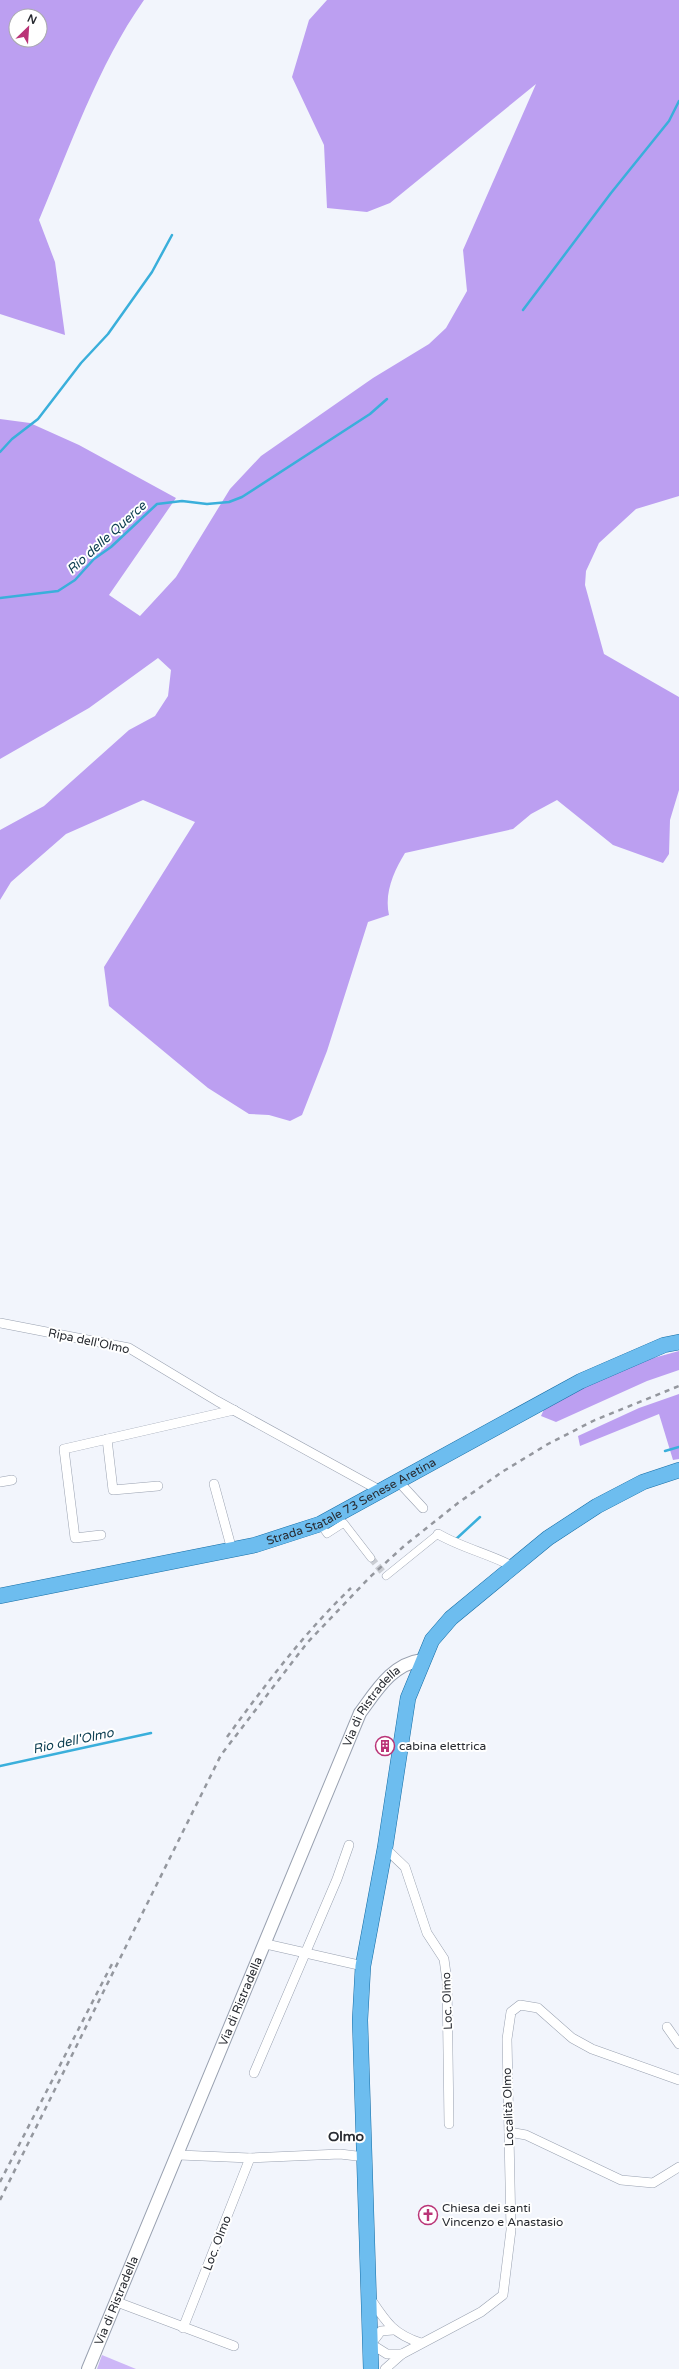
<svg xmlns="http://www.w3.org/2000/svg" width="679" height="2369" font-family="'Varela Round',sans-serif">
  <rect width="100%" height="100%" fill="#f2f5fc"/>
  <!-- green -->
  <polygon fill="#cdb7f7" points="102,2355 136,2369 97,2369"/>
  <!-- forest -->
  <g fill="#bc9ff1" fill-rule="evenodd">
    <path d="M0,0H144C98,65 70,147 39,220L55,262L65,335L0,314ZM16,16H40V40H16Z"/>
    <path d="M327,0H679V496L636,509L599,543L586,571L585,585L604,654L679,697V790L670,820L669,854L663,863L613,845L557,800L531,814L513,829L405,853C394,871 384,893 389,915L368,922L327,1051L302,1115L290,1121L269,1115L249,1114L208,1088L109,1006L104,967L195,822L143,800L66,834L11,882L0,900V830L44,806L129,730L155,716L168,696L171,670L158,658L89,708L0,759V419L30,423L79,445L176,498L109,595L140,616L176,577L230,489L261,456L373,378L429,344L446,328L467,291L463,250L536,84L390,203L367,212L327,208L324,145L292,77L309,20Z"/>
    <polygon points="679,1351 679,1370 647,1381 556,1422 541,1416 545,1407 585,1387 646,1360"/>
    <polygon points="679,1394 679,1459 673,1460 659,1414 580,1446 578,1436 639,1408"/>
  </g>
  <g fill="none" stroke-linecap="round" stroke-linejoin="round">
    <!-- stream -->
    <g stroke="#3aafdb" stroke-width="2.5">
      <polyline points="523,310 611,193 669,121 679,101"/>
      <polyline points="0,452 12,439 38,419 81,363 108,334 152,272 172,235"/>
      <polyline points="0,598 58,591 75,580 94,559 111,547 157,504 182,501 207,504 229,502 242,497 370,414 387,399"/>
      <polyline points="665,1451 679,1447"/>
      <polyline points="455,1540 480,1517"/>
      <polyline points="0,1766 151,1733"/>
    </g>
    <!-- pedestrian-tunnel -->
    <polyline stroke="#cacdd3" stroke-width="7" stroke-dasharray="7 3.5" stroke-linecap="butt" points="371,1558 386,1576"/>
    <defs>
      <g id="pedestrian">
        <polyline points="320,1524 327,1534 344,1523 371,1558"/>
        <polyline points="386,1576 438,1534"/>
      </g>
      <g id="minor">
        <polyline points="0,1323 129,1348 217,1401 379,1490"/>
        <polyline points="107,1439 113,1490 158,1486"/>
        <polyline points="398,1481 423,1508"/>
        <polyline points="0,1482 12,1480"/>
        <polyline points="214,1484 232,1550"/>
        <path d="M438,1534C462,1548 490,1554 514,1567"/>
        <polyline points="101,1535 75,1538 64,1449 234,1410"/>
        <polyline points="385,1848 405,1867 427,1933 444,1959 447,1981 449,2124"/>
        <polyline points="266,1944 363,1966"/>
        <polyline points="667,2027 679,2044"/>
        <polyline points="254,2073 337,1879 349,1845"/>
        <polyline points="509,2132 526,2135 621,2180 653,2183 679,2167"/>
        <polyline points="179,2155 250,2158 340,2154 365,2157"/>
        <path d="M370,2298C386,2322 393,2334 421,2343"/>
        <polyline points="117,2302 234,2346"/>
        <polyline points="183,2328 250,2158"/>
        <polyline points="393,2330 381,2331 371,2344 387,2354 402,2354"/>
        <polyline points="385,2369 402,2354 481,2312 503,2295 511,2230 507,2039 511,2012 520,2005 538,2008 572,2038 592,2049 679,2080"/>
      </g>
      <g id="tertiary">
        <path id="s1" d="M88,2369L360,1713C377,1690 392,1664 422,1660"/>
      </g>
      <g id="primary">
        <path id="s2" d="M0,1596L255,1545L320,1524L581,1381L664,1345L679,1342"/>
        <polyline points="371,2369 360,2020 363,1966 385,1848 408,1698 432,1640 451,1618 548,1538 597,1506 643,1482 679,1470"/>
      </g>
    </defs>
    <!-- pedestrian casing -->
    <use href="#pedestrian" stroke="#99a1b0" stroke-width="8"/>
    <!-- minor casing -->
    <use href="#minor" stroke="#99a1b0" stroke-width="10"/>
    <!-- tertiary casing -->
    <use href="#tertiary" stroke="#99a1b0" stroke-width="14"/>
    <!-- primary casing -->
    <use href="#primary" stroke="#156da5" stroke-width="16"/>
    <!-- pedestrian -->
    <use href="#pedestrian" stroke="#fff" stroke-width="7"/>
    <!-- minor -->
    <use href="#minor" stroke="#fff" stroke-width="9"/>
    <!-- tertiary -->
    <use href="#tertiary" stroke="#fff" stroke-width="12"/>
    <!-- primary -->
    <use href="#primary" stroke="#6dbdef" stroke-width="15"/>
    <!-- rail -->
    <g stroke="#94979e" stroke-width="2.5" stroke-dasharray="5 5" stroke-linecap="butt">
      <path d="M227,1737C266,1684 304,1633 351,1588"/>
      <polyline points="0,2182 114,1960"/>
      <polyline points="0,2200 221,1755 307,1643 370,1577 404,1546 458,1503 502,1472 548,1444 595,1420 679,1386"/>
    </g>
  </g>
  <!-- icons -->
  <defs>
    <symbol id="building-ring" viewBox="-11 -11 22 22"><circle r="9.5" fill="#fff" stroke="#ba3477" stroke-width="1.5"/><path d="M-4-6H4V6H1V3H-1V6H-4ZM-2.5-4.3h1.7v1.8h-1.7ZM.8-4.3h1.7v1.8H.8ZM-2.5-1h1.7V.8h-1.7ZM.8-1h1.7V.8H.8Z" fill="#ba3477"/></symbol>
    <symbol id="church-ring" viewBox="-11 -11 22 22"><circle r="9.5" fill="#fff" stroke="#ba3477" stroke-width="1.5"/><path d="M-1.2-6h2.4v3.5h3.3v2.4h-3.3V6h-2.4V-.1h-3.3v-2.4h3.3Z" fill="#ba3477"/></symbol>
  </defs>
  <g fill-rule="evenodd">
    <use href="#building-ring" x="374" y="1735" width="22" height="22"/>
    <use href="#church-ring" x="417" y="2204" width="22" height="22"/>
  </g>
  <g text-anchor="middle" stroke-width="4" stroke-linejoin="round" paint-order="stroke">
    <!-- street labels -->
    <g font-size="12" fill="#282b31" stroke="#fff">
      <text transform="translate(89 1341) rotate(12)" y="4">Ripa dell'Olmo</text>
      <text dy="4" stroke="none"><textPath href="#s2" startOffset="366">Strada Statale 73 Senese Aretina</textPath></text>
      <text dy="4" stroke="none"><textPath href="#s1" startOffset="722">Via di Ristradella</textPath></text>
      <text transform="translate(447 2001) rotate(-92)" y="4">Loc. Olmo</text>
      <text dy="4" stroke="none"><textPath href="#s1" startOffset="398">Via di Ristradella</textPath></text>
      <text transform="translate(508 2107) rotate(-92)" y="4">Località Olmo</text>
      <text transform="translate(217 2243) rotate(-69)" y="4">Loc. Olmo</text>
      <text dy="4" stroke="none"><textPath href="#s1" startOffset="74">Via di Ristradella</textPath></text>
    </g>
    <!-- poi labels -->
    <g font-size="12" fill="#282b31" stroke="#fff" text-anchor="start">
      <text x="399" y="1750">cabina elettrica</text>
      <text x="442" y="2212">Chiesa dei santi<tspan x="442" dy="14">Vincenzo e Anastasio</tspan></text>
    </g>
    <!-- water labels -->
    <g font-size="13" font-style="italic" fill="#0f4053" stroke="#fff">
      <text transform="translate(106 537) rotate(-42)" y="5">Rio delle Querce</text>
      <text transform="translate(73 1740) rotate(-12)" y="5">Rio dell'Olmo</text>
    </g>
    <!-- quarter labels -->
    <g font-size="14" font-weight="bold" fill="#282b31" stroke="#fff">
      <text x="346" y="2141">Olmo</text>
    </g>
  </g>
  <!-- north arrow -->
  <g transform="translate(28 28) rotate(25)"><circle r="19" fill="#ffffff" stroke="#a9aaad"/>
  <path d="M0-3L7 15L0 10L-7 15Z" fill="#ba3477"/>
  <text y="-6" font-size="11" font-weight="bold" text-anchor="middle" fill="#282b31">N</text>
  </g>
</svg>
